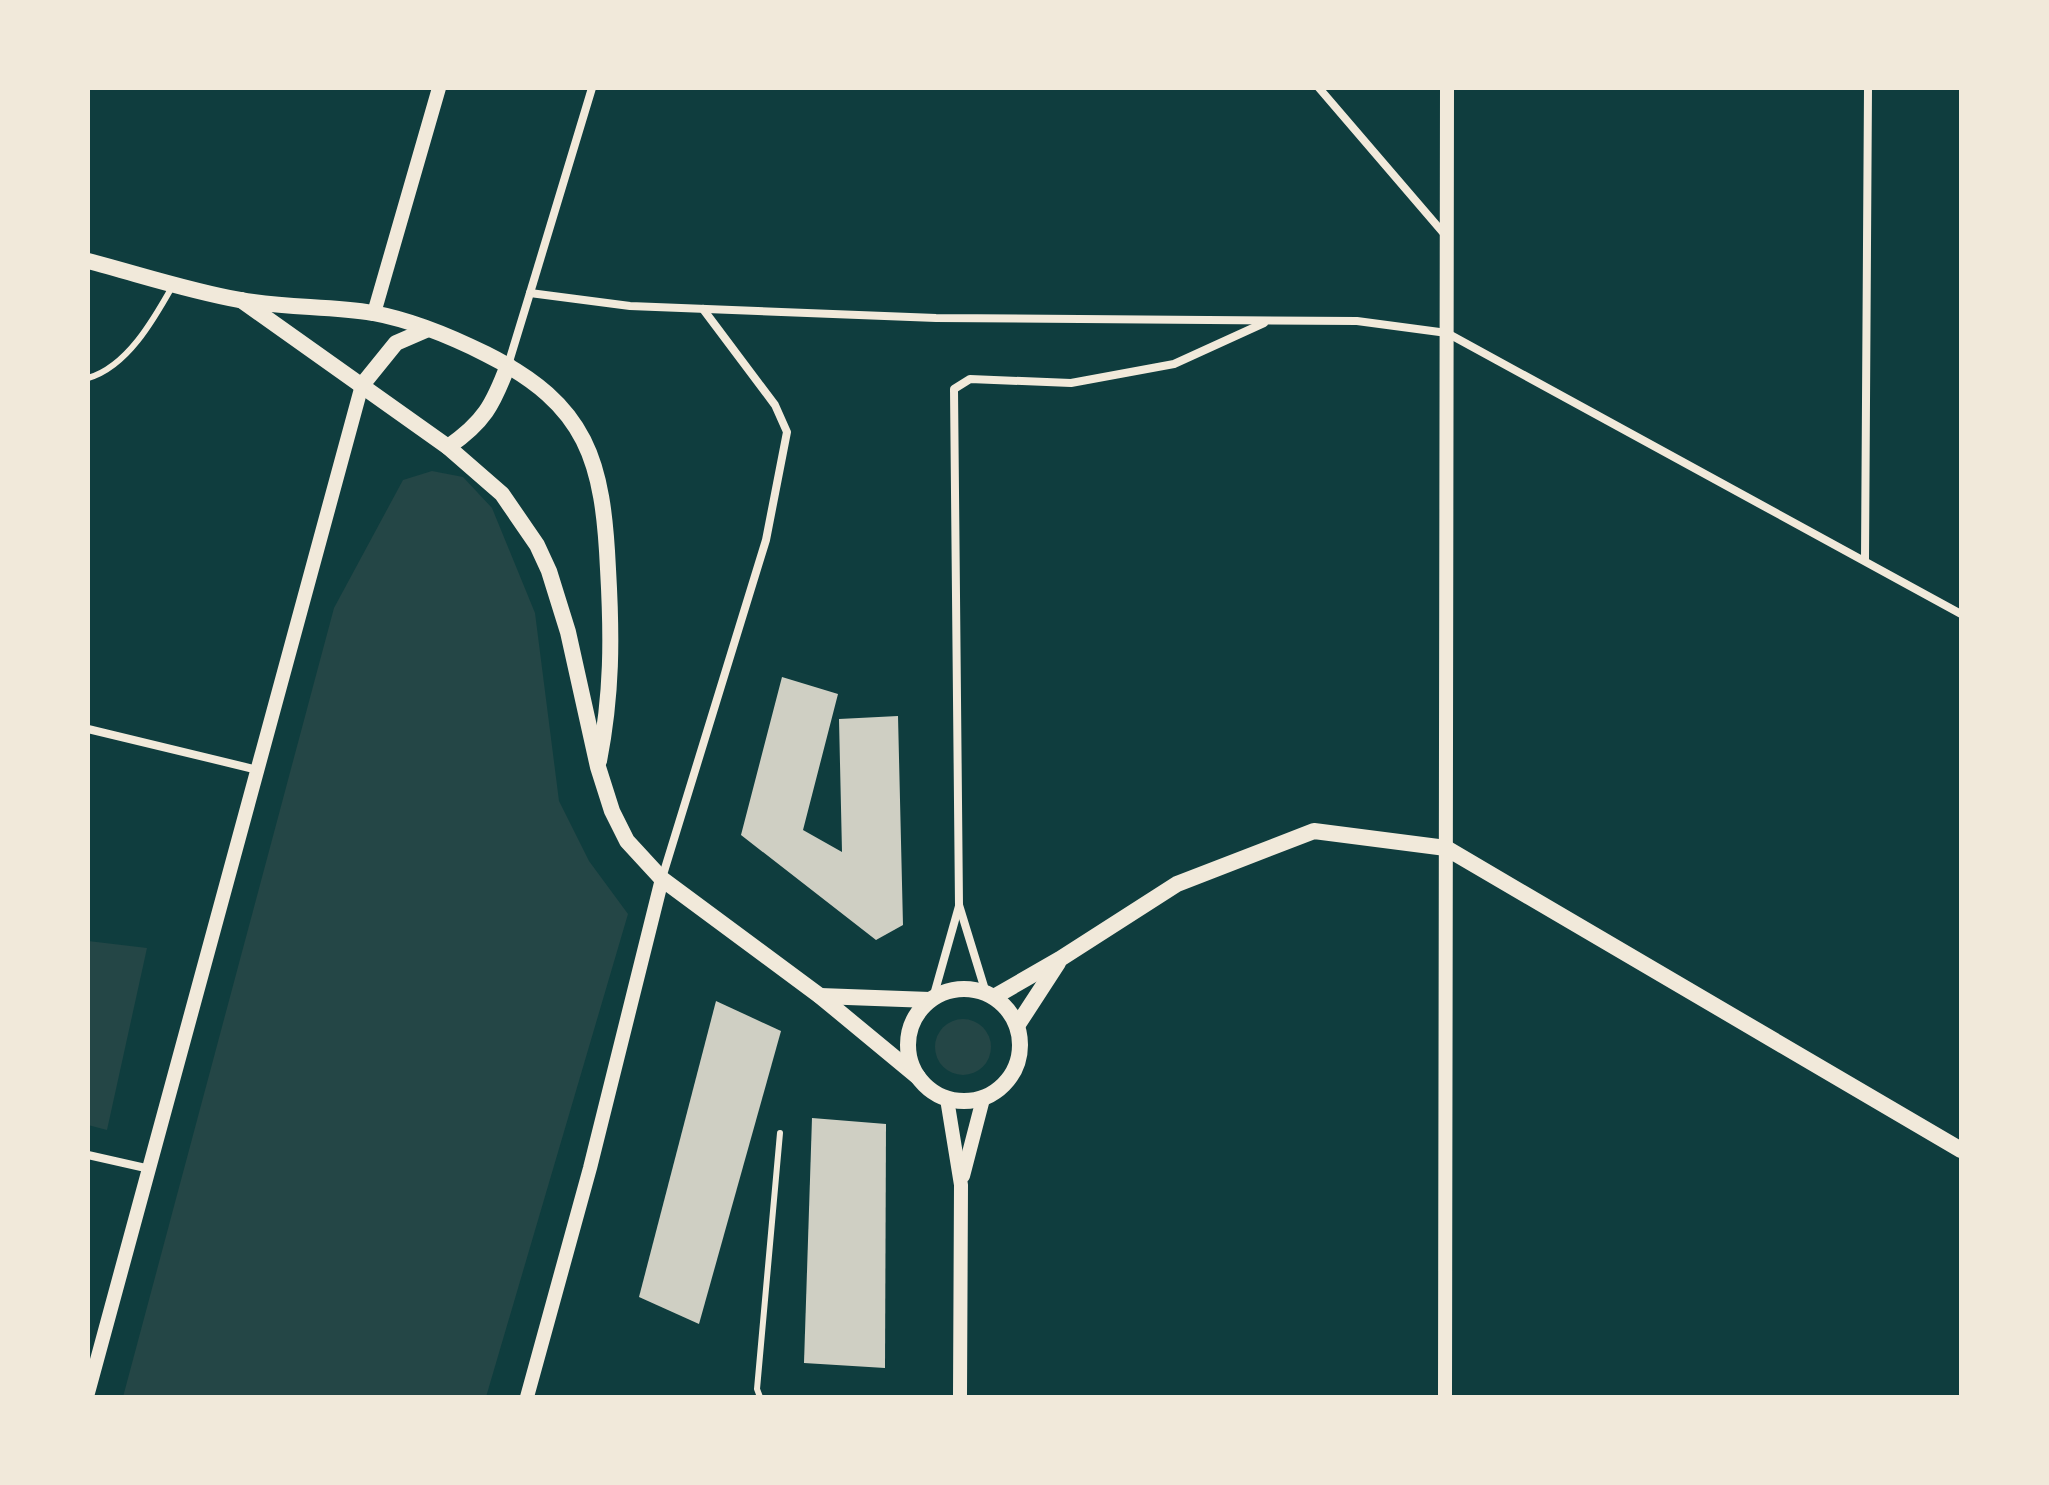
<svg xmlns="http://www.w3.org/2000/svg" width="2049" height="1485" font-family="Manrope,sans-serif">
  <rect width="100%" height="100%" fill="#0f3d3e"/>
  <!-- green -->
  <g fill="#244646">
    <polygon points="432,471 463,477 492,508 535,613 559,801 589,861 628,914 486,1397 123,1397 334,608 403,480"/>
    <polygon points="88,941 147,948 107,1130 88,1125"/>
    <circle cx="963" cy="1047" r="28"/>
  </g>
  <!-- building -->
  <g fill="#cfcfc3">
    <polygon points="782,677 838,694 803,830 842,852 839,719 898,716 903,925 876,940 741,835"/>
    <polygon points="716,1001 781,1031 699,1324 639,1297"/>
    <polygon points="812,1118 886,1124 885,1368 804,1363"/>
  </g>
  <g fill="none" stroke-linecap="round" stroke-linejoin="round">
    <!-- service -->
    <g stroke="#f1e9da" stroke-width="6">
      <path d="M88,378C127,367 154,319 172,287"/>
      <polyline points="760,1397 757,1389 780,1133"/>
    </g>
    <!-- minor -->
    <g stroke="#f1e9da" stroke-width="8">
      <polyline points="1319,88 1446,236"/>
      <polyline points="530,293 592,88"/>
      <polyline points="508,365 530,293 630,306 936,318 1357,321 1447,333 1961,614"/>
      <polyline points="1865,559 1868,88"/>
      <polyline points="88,729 258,770"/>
      <polyline points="662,878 766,540 787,432 775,405 703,309"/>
      <polyline points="986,993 959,905 954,389 970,379 1071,383 1174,364 1264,323"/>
      <polyline points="933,998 959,906"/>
      <polyline points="88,1155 150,1169"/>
    </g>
    <!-- tertiary -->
    <g stroke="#f1e9da" stroke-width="14">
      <polyline points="374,313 439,88"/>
      <polyline points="947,1099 961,1185 960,1397"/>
      <polyline points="963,1176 983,1099"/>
      <polyline points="88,1393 362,385"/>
      <polyline points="527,1397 590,1168 662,879"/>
      <polyline points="1445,1397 1447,88"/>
    </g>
    <!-- secondary -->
    <g stroke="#f1e9da" stroke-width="16">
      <path d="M88,261C138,274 189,291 240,300C284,308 329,306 373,313C411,320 452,337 486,354C588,405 603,461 608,569C612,638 612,694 599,761"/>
      <polyline points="241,300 448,447 502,494 537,545 549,571 568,632 598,767 612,811 627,841 662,879 820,996 918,1077"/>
      <polyline points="362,385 396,343 426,330"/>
      <path d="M448,447C484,422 493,405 508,365"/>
      <circle cx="964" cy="1045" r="56"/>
      <polyline points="820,996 930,1000"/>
      <polyline points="994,997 1060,959 1177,884 1314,831 1446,848 1961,1150"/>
      <polyline points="1017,1026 1058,963"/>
    </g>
  </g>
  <!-- border -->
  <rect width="2049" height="1485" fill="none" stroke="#f1e9da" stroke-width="180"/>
</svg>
